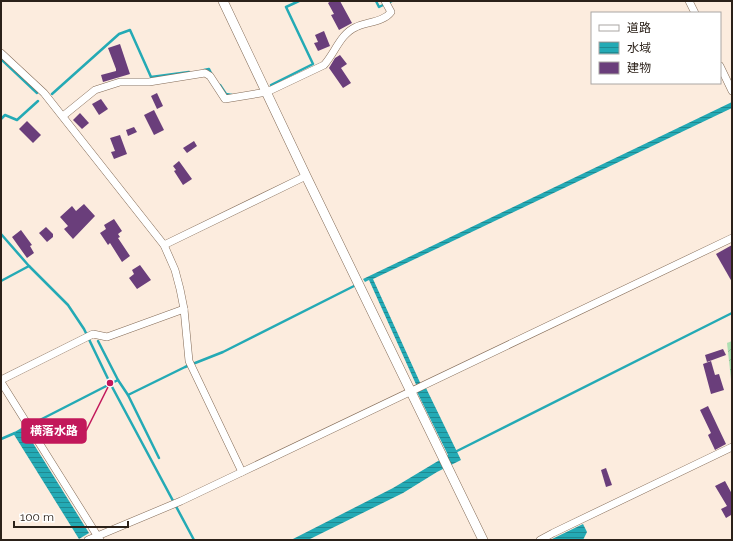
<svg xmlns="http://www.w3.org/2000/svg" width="733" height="541" font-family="Raleway,'Noto Sans JP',sans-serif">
  <defs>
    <pattern id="garden-furrows" width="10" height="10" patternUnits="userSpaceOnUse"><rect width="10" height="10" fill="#aedfb2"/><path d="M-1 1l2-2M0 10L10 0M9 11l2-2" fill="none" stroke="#96bf98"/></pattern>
    <pattern id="water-rules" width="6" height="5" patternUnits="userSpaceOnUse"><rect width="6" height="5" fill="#24aab5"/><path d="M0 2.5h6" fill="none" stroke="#1f8a92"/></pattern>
  </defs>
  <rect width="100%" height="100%" fill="#fcecde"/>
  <!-- garden -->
  <polygon fill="url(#garden-furrows)" points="732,341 732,388 727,343"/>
  <!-- water -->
  <g fill="url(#water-rules)">
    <polygon points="732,102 732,108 373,279 423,389 426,388 461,460 437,472 403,493 308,540 291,540 393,488 448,455 417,392 419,391 369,280 365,282 363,279"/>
    <polygon points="23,427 89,533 79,539 13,433"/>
    <polygon points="583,524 587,532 583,540 550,540"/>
  </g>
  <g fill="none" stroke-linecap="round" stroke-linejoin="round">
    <!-- stream -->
    <g stroke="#24aab5" stroke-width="2.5">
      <polyline points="376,1 379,7 383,5"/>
      <polyline points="390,2 392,1"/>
      <polyline points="1,59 37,93"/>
      <polyline points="204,70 209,69 212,75"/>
      <polyline points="220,85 226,94 232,95"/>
      <polyline points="271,85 313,64 286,7 299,1"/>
      <polyline points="52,94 119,34 130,30 151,77 189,72"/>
      <polyline points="1,119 5,115 17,120 38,101"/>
      <polyline points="1,234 29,266 68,305 84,329 110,383 194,540"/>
      <polyline points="1,281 29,266"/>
      <polyline points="98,341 118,380"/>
      <polyline points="128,395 159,458"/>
      <polyline points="34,423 118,380 128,395 185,367 223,352 354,286"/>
      <polyline points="1,439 15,433"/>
      <polyline points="457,451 732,313"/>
    </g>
  </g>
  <!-- building -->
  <g fill="#6a3e7b">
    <polygon points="331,1 340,1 352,23 339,30 331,15 334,14 328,3"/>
    <polygon points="324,31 330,46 318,51 314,43 318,42 315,35"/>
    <polygon points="120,44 130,74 103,82 101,75 116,71 116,69 108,48"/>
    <polygon points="340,55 347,64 341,68 351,83 343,88 329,68 335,58"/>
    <polygon points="157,93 163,106 157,109 151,96"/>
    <polygon points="101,99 108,109 99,115 92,104"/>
    <polygon points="154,110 164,130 154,135 144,115"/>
    <polygon points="80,113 89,123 82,129 73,120"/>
    <polygon points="27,121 41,135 33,143 19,129"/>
    <polygon points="134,127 137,132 128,136 126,130"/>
    <polygon points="120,135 127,154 114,159 111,152 115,151 110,138"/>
    <polygon points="194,141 197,146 187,153 183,148"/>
    <polygon points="179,161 192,179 183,185 174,171 176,170 173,166"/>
    <polygon points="84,204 95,216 73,239 64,229 68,226 60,217 72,206 76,211"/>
    <polygon points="114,219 122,231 118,234 120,237 118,238 130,256 122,262 110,243 108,245 100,233 106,229 104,225"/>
    <polygon points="46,227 53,234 53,237 47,242 39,233"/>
    <polygon points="21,230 32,245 30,246 34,253 27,258 12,237"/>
    <polygon points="732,245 732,282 716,254"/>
    <polygon points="140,265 151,280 137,289 129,278 134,274 132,270"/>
    <polygon points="723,349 726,355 707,362 705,355"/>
    <polygon points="711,361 715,375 719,374 724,390 711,394 703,364"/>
    <polygon points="708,406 726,444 715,450 708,435 711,433 700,410"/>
    <polygon points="606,468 612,485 606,487 601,470"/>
    <polygon points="725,481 732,494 732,516 731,515 726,518 721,509 727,506 715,486"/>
  </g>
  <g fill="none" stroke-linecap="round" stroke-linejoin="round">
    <defs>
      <g id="minor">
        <polyline points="689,1 695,13"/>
        <polyline points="1,53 44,93 164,245 175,270 180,289 184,309 189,361 242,472"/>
        <polyline points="720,66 732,91"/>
        <path d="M63,116L95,90L120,82H149L205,73L210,76L225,99L267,92L324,65C335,53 340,34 356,27C366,22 384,22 391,12L385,1"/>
        <polyline points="164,245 306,176"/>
        <polyline points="1,380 93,334 107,337 184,309"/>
        <polyline points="1,382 100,540"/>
        <polyline points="88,540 181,501 242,472 732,238"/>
        <polyline points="540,540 553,533 732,447"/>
      </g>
      <polyline id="tertiary" points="223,1 306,176 483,540"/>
    </defs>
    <!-- minor casing -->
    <use href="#minor" stroke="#836b57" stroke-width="8"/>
    <!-- tertiary casing -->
    <use href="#tertiary" stroke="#836b57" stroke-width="10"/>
    <!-- minor -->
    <use href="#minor" stroke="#fff" stroke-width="7"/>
    <!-- tertiary -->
    <use href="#tertiary" stroke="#fff" stroke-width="9"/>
  </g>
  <!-- callouts -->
  <path fill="none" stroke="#c2185b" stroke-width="1.5" d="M110 383L86 431"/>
  <circle fill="#c2185b" stroke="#fff" stroke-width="1.5" cx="110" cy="383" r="4"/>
  <rect fill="#c2185b" stroke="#c2185b" stroke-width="1.5" x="22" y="419" width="64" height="24" rx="4"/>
  <g font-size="12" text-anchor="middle" font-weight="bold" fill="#fff">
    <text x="54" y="435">横落水路</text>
  </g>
  <!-- border -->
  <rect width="733" height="541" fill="none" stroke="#2b2119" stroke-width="4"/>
  <!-- legend -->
  <rect x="591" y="12" width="130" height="72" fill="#ffffff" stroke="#aaa6a3"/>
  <rect x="599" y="25" width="20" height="6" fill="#ffffff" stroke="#aaa6a3"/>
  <text x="627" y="32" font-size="12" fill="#2b2119">道路</text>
  <rect x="599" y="42" width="20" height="12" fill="url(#water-rules)" stroke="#aaa6a3"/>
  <text x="627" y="52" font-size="12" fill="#2b2119">水域</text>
  <rect x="599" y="62" width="20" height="12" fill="#6a3e7b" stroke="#aaa6a3"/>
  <text x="627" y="72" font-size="12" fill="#2b2119">建物</text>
  <!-- scale -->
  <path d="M14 521v6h114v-6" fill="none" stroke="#2b2119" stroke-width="2"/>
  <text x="20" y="521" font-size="12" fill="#2b2119" stroke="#ffffff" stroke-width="3" paint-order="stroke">100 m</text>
</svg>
